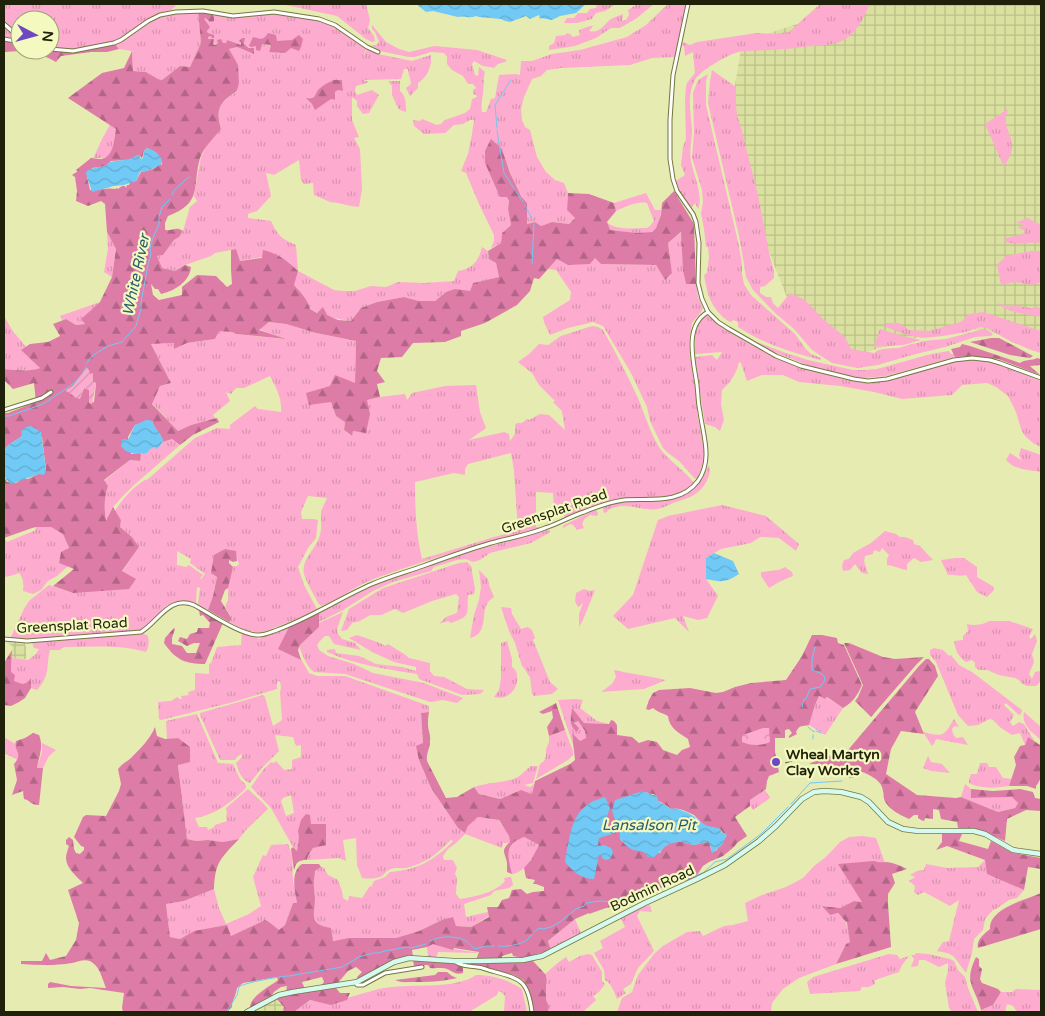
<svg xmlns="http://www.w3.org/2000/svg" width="1045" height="1016" font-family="'Varela Round',sans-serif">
  <defs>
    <pattern id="industrial-grid" width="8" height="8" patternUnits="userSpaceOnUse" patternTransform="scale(1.25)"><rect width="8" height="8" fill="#dae0a0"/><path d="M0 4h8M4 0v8" fill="none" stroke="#bbc088"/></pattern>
    <pattern id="grass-tufts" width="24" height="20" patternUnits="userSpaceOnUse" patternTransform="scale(1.25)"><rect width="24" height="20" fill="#fdabce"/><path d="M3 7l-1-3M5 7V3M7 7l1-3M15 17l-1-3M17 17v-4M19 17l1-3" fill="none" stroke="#d893b0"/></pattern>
    <pattern id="forest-firs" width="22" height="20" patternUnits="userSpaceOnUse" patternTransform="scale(1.25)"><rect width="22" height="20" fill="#de7ca8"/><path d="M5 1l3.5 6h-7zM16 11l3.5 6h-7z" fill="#b36587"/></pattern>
    <pattern id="park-crowns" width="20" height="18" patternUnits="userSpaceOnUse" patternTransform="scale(1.25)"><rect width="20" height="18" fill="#fdabce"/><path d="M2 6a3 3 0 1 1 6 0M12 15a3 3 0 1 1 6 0" fill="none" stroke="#d893b0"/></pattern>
    <pattern id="garden-furrows" width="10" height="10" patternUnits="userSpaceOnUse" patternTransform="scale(1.25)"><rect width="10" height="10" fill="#fdabce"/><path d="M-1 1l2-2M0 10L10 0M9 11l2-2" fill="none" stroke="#d893b0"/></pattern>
    <pattern id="water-waves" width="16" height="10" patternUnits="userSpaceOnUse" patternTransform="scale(1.25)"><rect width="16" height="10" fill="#71c9f5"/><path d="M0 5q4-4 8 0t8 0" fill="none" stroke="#61acd1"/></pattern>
  </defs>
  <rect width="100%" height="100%" fill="#e6ebb2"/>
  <!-- industrial -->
  <g fill="url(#industrial-grid)">
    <polygon points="833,4 1041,4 1041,342 957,326 853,356 789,303 726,141 742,42 834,12"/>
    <polygon points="4,641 25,642 25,645 26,647 26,659 12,658 12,646"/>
    <polygon points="276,998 285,1007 283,1012 255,1012 261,1005"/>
  </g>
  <!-- grass -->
  <g fill="url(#grass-tufts)" fill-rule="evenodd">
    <polygon points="4,4 172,4 176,6 171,10 158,13 160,15 176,12 198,11 201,43 190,67 180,66 162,80 158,79 146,72 133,71 132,51 119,49 114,43 73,51 50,49 50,20 20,20 20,38 14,34 14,35 20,40 20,41 4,39"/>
    <polygon points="281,4 366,4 370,20 368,28 374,36 375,41 372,42 366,39 337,16"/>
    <polygon points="597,4 616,4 605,11 596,13 592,19 577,23 564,23 567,18 574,18 578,13 587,13 590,9 596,8"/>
    <path d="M637,4H654L637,18L620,28H611L596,38L575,46L549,50V46L554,43L556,36L565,35L567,33L570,34L573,37L580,35L579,30L590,26H593L589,31C600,34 603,25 611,19C614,17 619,16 623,14L622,21L626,20L629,15L628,10Z"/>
    <path d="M668,4H686L675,57L652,58L630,65L561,68L547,70L541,76L532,79L524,97L521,109L522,120L525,127L530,130L537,157L546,172L555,180L564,183L568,193L567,210L575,218L569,224L552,222L541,226L535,222L526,224L527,203C514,188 508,167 502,149L507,197L509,201L508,209L511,225L502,233L501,243L491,248L494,241V235L479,204L466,173L461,171L468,154L472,134L474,120H470L463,124L454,125L445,133L424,134L414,126L413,120L420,121L422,119L437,125L441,124L445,120L465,113L470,109L472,99L477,97L476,95L473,94V90L476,88L473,84H468L463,76L452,70L447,64V57L444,53L431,52L415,57H409L380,51L371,45H376L379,42L375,32L372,29V25L386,42L399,49L409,52L434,46L477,50L507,60L505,62L498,64L494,68L483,66L474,61L472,64L475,75L478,76L479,67L485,72C483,79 484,86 483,94C482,100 481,105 482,112H486L491,99L495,98L499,75L516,74L520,75L521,61H532L552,54L580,50L627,37L646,25Z"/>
    <path d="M820,4H870C864,17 859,29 847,38C837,45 825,45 814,46C799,47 783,50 768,50C758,51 747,50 738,52C727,55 702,70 696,78C686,95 691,112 692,130C692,140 689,151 691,161C693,174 704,196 698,209L695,203L691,208L680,192L676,181L685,175L681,165L683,147L686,139L685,101L686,87L687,83L695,73L693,52L685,56L684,46L682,45L683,42L690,45L697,42L757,33L773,34L789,32Z"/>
    <path d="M212,12L233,16L274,12L310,18L335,25L367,47L362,60L367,49L378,54L412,61L431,55C432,65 428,77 418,83V88L410,96L406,88L411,84C411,79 408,75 408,69H404L401,79L365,80V81H368L367,83L356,86L355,91L357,95L372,90L379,95L369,113L363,114L357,106V101L352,97V120L359,137L354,138L360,149L362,189L359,207L351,206L338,203L330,202L314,195L313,183L304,184L301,180L299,160L274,175L266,173L271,196L257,211L248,214V218L271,221C277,235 283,240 296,245L298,271L334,290L342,291H355L371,286L386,287L398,282L424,283L454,281L458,271C473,269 479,260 482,247L488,251L489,259L496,263L499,277L473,283L470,291L446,292L435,301H419L404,297L377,302L361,308L351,321C337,319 323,316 310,309C306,291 276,270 262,257L240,261L236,249L215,253L211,256L185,265L175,271L162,268L156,256L163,255L174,240L179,237L183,231L190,207L197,201L194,196L201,157L207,145L221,129C215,107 220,102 238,91L229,49L237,47L254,54L252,49L244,44L245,39L241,42V45L227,40L226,43L213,44L207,39L208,37L211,36L214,38L208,33L204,19V18L210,22ZM265,38L277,41L285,53L269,51L271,45L262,44L256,46L262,40ZM342,80L343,91L338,90L335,92V100L331,99L312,104L308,99C312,100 313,98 316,95Z"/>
    <path d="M712,70L736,87C736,100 735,112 740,124L758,195L770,257L774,271V278L765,286L760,287V293L766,297H771L773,303L778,308L790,293L805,300L823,319L845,337L851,349L874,353C882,347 890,349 899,348C903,347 907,345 911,344C916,343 919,343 923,341L946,339L983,329L987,330L993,334L991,336L975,337L945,347L912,355L878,365L857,368L832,363L812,350L794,329L775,313L753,290L746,277L744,264L739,236L708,103L710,81Z"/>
    <path d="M708,74L706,81V105L739,246L742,265V274L744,284L747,289L752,296L795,334L805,348L811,354L821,358V359L820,360C790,352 764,344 738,327V322L733,320L731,322C725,320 722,316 718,312C708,300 707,290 704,275L707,273L709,257L708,247H706L704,229L701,213L703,202L702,190L692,158L694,133L693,93L698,80Z"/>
    <path d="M388,81H400V91C406,96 406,104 406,112L400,110L398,108L392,95V86Z"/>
    <polygon points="1008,109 1005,121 1011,139 1012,148 1010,156 1004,167 985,124"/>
    <polygon points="110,125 116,128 112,152 107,157 93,159 102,139"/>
    <path d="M646,193L655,210H661C661,216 658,229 651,232C642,235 620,231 610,230L606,222C617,231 634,228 647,228L650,226L654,221L647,203C637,201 625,207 616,211L614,203Z"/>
    <path d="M1027,218L1041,225V243C1029,241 1018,246 1006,242L1005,238L1020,235L1025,233L1024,230L1018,228L1024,224L1016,223Z"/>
    <polygon points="107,232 116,249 112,277 104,272 108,249"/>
    <polygon points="682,232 683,271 686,284 696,284 698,297 703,308 701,312 692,323 689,342 690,356 696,393 697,412 704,450 705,457 703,465 697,478 695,479 679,461 668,453 663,448 650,421 647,407 631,373 603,326 593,322 568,328 550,335 544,322 543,317 570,300 571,292 556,270 548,269 557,259 595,257 601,264 656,265 665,280 672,273 668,243"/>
    <polygon points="1031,251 1041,251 1041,282 1032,285 1015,282 1001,285 997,265 1006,256"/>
    <polygon points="100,302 81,319 85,324 76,325 66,319 62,320 60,316"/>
    <path d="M998,303L1009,307L1012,305L1031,308L1036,307L1041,308V317C1029,314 1005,313 998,303Z"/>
    <polygon points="983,312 1041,331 1041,353 1031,350 1010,341 987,328 980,327 966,332 943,336 922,338 901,333 886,327 886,323 899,323 909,330 929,331 961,322 969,314"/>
    <path d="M4,316L12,330L26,347L22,349L40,368C29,372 15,370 4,369Z"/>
    <path d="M706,316C713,317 716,322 721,326C735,337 752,345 767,353C784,362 803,368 821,373C832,376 843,379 854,381C894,387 930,362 969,360C994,358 1018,373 1041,381V447L1033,443L1025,436L1021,429L1016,412L1008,396L996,387L987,383L962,385L952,395L902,399L874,392L840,386L799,382L783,375H762L747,381L741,363L739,362C737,373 730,383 722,390L721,404L724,420L720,431L715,427L705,424C701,402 699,379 695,357L712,355L717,360L722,352L695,354C695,341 693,325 706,316Z"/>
    <path d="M269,322L286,324L316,333L356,341L355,384L331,402L336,416L345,421L344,430L351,436L353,431L366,432L367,400L380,397L405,394L407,400L412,393L445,386L476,385L480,412L486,428L469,440L504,432L509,434L510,441L515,434V425L517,423H522L527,419L529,420L540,414L549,415L565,430L562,411L553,402L555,401L539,385L532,373L518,362L529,354L539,344L548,345L561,336L592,326L598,327L603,330C616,352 627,375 638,398C645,415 650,432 659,447C668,461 684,469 694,483L687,489L678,494L653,498H630L600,503L573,514L565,518L564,515L554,510L553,493L536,492V527H539L541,529C485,543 430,558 376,578C357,585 340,599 321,606L318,603C314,594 307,584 304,574C301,560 314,551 319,538C322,531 321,522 321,514V511L327,498L308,496L301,512L302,519H313L318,520L316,538L308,548L298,567L304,585L317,609L299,618L261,633L245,630L229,622L232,619L225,606C230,599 228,594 228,587C229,580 231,573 233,566H237L239,564L235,551L217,576L213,596L208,610L198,604L200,588L197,587L196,603C163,593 162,618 140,630L25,639H10L24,609L29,601L49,585L73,593L122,572L139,547L132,537L120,527L121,520L115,511C121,501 137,482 148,479L195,438L217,428L230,429V425L255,406L258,409L281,412C282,397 276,388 270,376L244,388H236L231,394L226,392L230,401L213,415L216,419L191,425L178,431L152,403L160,386L171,383L151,344L175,343L174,349L187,343L215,339L219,330L232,332L236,334L283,339L259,329ZM511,453L514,471L518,531L494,537L422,559C416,534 415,507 415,482L454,473L465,475V469L468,464ZM177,551L191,559L190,563L205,574L201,579L200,578L203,575L189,565L186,567L177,565Z"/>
    <polygon points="880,329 902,336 921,340 903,345 874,347"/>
    <polygon points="757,342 786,353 808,360 853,370 864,370 877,369 931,354 949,351 951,354 954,354 955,357 886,376 864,378 844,375 807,365 769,350"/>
    <path d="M172,439L180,445L133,486L120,499L113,507L106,523C104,509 104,499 108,486L104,481L130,460L140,461L141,454L155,446H161L163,442Z"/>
    <path d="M1021,448L1041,455V472C1030,470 1014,470 1006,460L1010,453L1021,460L1019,455Z"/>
    <path d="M709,465C713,478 700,494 688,498C683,500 678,501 673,503C668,505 663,508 658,509C646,511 635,506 623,506C618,506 612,508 608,510L607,512L604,513L603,510L604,507C610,505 617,503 623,502C633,500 644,502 654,501C681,500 699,491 709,465Z"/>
    <polygon points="722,505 766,516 799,544 796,551 779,538 760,537 751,543 721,549 706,558 706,579 718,596 707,618 698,620 683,616 689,632 675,618 628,629 613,616 633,595 658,520 668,516"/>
    <path d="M595,510L597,511L598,514L597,516L590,515C585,518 580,522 584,528L577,530L573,525L570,524L563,528V526L564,525Z"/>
    <path d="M35,527H51L63,533L69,549L59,563L68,566L57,576L48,581L41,590L33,594L23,591C24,584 23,577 19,573L10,576L4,577V538L7,542L36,530Z"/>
    <polygon points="548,530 550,531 549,533 531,543 490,553 480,560 473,562 466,559 457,560 434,567 431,571 393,582 373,591 343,610 319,622 319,613 374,585 466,553"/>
    <path d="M885,531L896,534L900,537H905L913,540L914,544L920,546L933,560L921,562L914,558L907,564V570C900,569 895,566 887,565V559L889,555L882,548L880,552L874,550L873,554L865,556L864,561L868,574L862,573L855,564L850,570L843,571L842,566L844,560L849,559L853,553L871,543Z"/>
    <path d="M956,558H964L977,567V577L994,587V590L987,597L977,592L966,575C958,577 955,574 948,575L941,560Z"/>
    <path d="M467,562L471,566L475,589L474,594L468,595C467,615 471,616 451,623L448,621L439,624L446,617L457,613L459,597L456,594L432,601L403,613L395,609L381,615H370L360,621L352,623L347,630L341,631L349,609L383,588L459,563Z"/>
    <path d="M785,567L792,572L793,576C784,579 777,583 769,588L761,576V572L779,570Z"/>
    <path d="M479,570L488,579L489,585L494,597C478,607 489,623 478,634C476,636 473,637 470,638L474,615L479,600L481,587Z"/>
    <polygon points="584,589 590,591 595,590 583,620 579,627 579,614 583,603 578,607 575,601 576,593"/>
    <path d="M501,607L511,608L512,614L521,629L528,627L532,630L535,638L533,640L550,682L558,689L552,694L534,696L532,694L530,677C526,673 526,669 522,666L515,643L509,631Z"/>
    <path d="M343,612L337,629L338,634L342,639L355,643L361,650L334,644L329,636H325L317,644L319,650L328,656L354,664L373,673L424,683L463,698L457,703L443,700L430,702L345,674L314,672C306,666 303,656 299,646L300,645L319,627V623Z"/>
    <path d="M989,621H1009L1033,629L1029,637L1031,639L1035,634L1037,641L1032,654L1034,662L1029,674L1032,679L1035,672L1041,671V681L1036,686H1027L1021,683L1019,680L1015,678L999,675L987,670H979L975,667V663L972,660L966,662C957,656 956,650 954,641L963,640V636L968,631L967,624C974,626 983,625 989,621Z"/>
    <path d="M289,627L279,649L300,659V657L309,673L317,676H345L429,706V712L421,713L423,743L419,760L431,788L458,828L465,832L468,826L478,817L498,820L509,835L510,842L508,843H503L502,848L465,834L456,843L448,849L443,856L444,860H453L457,868L455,874L457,878L456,894L460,899C474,897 495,893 505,881L504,878L510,877H511L513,885L509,888L494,891L491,895L464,904L466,917L488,912L489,916L471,927L456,926L452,917L444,919L419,931L396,938H348L332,941C333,926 318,930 313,918C311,912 314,905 315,899C315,895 314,891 314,887C313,881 315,876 315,871L321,867L324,868L328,875L338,880L342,891L343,898L348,901L349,896L362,898L370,886L372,887V885L374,881L385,877L390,872C417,870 435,860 453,841L451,840C437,854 426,863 406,868C400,869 396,867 391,869C386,871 385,874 382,876C377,879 368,879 362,878L357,865L356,838L343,840L346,861L339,858L307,860L308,856L313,848L318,846L311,824L301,821C300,831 299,841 297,851L293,847L271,808L251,787L263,770L271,762L274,763L276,761L284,770L292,769V760L301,757V745L296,746L293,737L275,735L279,751L261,769L250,783C242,781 238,770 236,763L242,757V754L238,756L235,760H220L200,715V713L263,695L265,697L273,726L282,720L280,692L281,688L280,681L277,682V689L230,703L161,720L159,719L158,702L171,701L177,697L180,699H182L181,696L189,695L188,692L195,690V673L209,674V664L211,663L217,647L241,645L242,633L260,639L261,636ZM291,795L294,813L286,816L281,801L283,798Z"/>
    <path d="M143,634L147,635C150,639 149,648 146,652C119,644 92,647 65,647L62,648L60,650H50C48,657 48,664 47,671C46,678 42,684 37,690L31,688V679C26,685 21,684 14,682L11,672L12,658L28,660L36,654L39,649L34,648L32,642Z"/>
    <path d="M357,635L380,643L385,646L388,644L404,654L409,658L430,663V671L434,676L444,677L467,689L484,690L480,694L462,695L419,679L417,674C386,669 356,665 327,652V650L335,649L336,653L359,656L376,664L402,667L416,671V667L394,662L372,652L349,638Z"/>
    <path d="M507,641L512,659V667C524,674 515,703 494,697L499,690L501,678V643Z"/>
    <polygon points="934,648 943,650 949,656 951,655 959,665 972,672 1022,710 1021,714 1019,715 1006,703 1004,705 1014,715 1010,722 1013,726 1019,722 1024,724 1035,742 1028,737 1025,745 1020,733 1012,735 1001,728 993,720 990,719 978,725 968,726 958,715 936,662 930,655 930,650"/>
    <path d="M614,670C632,674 649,676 666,680L644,689L601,692L612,684L616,677Z"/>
    <polygon points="819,696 825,699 826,697 843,708 825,735 809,725 815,705"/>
    <path d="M576,699L583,700L580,708L597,721L609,724L584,723L572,708C571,717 568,726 577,732L574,723L578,721L585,731L586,739L580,741L572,734L573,745L558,700Z"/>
    <path d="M1024,712L1041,727V740C1032,733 1021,724 1024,712Z"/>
    <path d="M197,714L218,763L233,764L240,779L246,785V788C232,802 215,815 195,818L199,827H207L208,830L214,827L215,825L227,821L226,816L227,814L226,808L248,789L263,803L268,809L246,830L239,839L223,842L208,840L196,841L187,839L178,764V738L167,739L166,721Z"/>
    <path d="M954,719L959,727L954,726L952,729L953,734L956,738L963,737L968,745L936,739L934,744L932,746L923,732C944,737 943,737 954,719Z"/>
    <polygon points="565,730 573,751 573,755 568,760 536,779 540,764 544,761 546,756 546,749 549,742 549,736"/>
    <polygon points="4,737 15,744 19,756 18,760 4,753"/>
    <polygon points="42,743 56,750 49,756 43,768 37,768 42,752"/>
    <polygon points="928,756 931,762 942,764 950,773 931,771 923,768"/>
    <path d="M980,763H987L989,767H996L1003,778L1012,779L1009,786C997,788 980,789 969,783V780L971,774H977Z"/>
    <path d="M531,766H538L533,783L524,785L530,787L534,784L532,794L521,790L500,799L479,794L474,787C488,782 507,783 518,777C522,774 527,769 531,766Z"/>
    <polygon points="965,784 971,789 972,798 1012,797 1018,803 1015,808 998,812 961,797"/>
    <polygon points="765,790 770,798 753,810 750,806 750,800"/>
    <path d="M862,836L876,838L885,863H878L862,902L854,901L840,908L823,906C845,916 846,918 851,942L846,944L836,964L799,978L783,989L772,1003L771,1012H617L622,998L632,992L638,975L654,954L663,946L687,932L700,931L703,936L724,926L733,925L748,921L745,903L762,895L786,887L794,883L803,878L814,866L826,857L840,842L849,837Z"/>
    <path d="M524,837L539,845C533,857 526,872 512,874C510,865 505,850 513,843C516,840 521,839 524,837Z"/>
    <path d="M288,844C295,858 291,872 294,886L295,885L297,903H293L285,925L279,931L269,922L265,920L231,936L194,931L180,939L170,937L166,904L184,901L214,889L219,908L226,924L249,914L261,906L253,877L263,855L266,856L271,845Z"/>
    <path d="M985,860L988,874L1024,890L1017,898L1009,900L996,909L993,910L985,919L983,930L974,939L972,953L966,973C963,969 956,959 953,956C949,953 942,952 937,951L943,942L949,941L959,900L950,906L924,892L918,895L914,892L915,886L909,881L915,877L910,875L917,871L924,870L926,864L947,868L978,867Z"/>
    <path d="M650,905L652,912L640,911L637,916L654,951L638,968L631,984L623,989L626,993L617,999C614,992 612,984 605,980L604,970L594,953L603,948L600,941L625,927L620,917L635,909Z"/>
    <polygon points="575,919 581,933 551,950 548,941"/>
    <polygon points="433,943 453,949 474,952 478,953 438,952 436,958 428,957 427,946"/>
    <polygon points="916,953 928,954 950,959 954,961 958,970 965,977 968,988 978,1012 952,1012 949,1008 945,983 948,971 948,963 939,967 925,960 919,960 918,966 911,967 914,959 911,955 915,955"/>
    <path d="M588,954L592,955L602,972V981L605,984L599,992L593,996L596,1000L583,1012H548L549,1006L546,1000V975L545,974C552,968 558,962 566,957L569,962L580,956Z"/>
    <polygon points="889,954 897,955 900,959 909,956 902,965 899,972 875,980 875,984 869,987 862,987 860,991 810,994 807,982 813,977"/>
    <path d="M476,975C492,975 509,980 522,989L527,1012H487H504L505,996L501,992L498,991L497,995L469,1012H396L394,1011V1012H294L310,1000L331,1004L346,1000L347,998C362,994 378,988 393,987C417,984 456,989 476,975Z"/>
    <polygon points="1016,989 1041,990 1041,1012 1017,1012 1013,1006 1007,1004 1005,1012 981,1012 981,1010 993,1005 1001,992 1012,992"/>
  </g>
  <!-- forest -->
  <g fill="url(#forest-firs)" fill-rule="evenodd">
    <path d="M198,11L212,12L214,18V21L210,22L205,18L204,19L210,27L207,31L208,33L214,35V38H212L211,36L208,37V39H214L213,44L215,45L218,43L217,40L221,39L223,43H226L227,40L241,45V42L239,41L242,38H245L244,44L249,48H254V54L237,47L229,49L238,65L239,83L237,91C220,102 215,108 221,129C214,138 204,147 200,158C192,187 203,203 168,216L165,223V230C173,231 176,226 183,231L179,237L174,240L163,255L157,256L162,268L175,271L185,265L191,267C190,281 175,291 161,294L158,289H155L151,284L153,295L159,300L182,295V287L197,275L216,276L227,287L232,284L231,270V250L236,249L240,261L262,258L263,250C279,254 286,260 298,271L294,285C301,293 307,298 310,309L317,313L323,307L327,315L338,320L351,321L361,308L377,302L404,297L419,301H435L446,292L455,289L470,291L473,283L499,277L496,263L489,259L488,251L501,243L502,233L511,225L508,209L509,201L507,197H500L485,163V151L491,139L502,149L510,173L521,196L527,203V224L535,222L541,226L552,222L569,224L575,218L567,210L568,193L589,194L614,203L616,211L607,222L610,230L637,233L652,232L656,228L661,215L662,203L674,191L694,224L696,284H686L683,271L681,232L668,243L672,273L665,280L656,265L601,264L595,258L590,264L568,265L557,259L539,279L534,278L530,291L517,305L485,323L461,331V336L445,342L413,343L402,357L381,358L377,371L385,382L377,384L380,397L367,400L370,414L366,433L353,431L352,436L344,430L345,422L336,416L331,402L309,405L306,393L330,386L335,375L355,383L356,341L316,333L286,324L269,322L259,330L286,339L236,334L232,332L219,331L215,339L187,343L174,349V343L151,344L171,383L160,386L152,404L178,431L191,425L217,418L219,422L193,435L180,445L172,439L163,442C161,432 155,431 152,421L135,425L128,437L131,454L139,453L141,454L140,461L130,460L104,480L108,486C104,498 104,509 106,521L113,507L121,520L120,527L132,537L139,547L122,571L136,579L129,589L73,593L53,586L74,569L59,563L61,552L69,548L63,534L51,527H35L4,538V477L7,482L16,483L22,479H28L46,470L42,437L22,436C16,441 9,443 4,450V413H8L36,402L34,383L13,389L4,380V369C15,370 29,372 40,368L21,350L30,344L48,342L60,336L53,324L66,319L76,325L85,324L81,319L100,302L112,277L116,249L107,232L105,204L101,201L88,206L76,201L77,191L75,177L72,175L78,171L76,170L91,158C114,164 113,144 116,129L68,98L102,73L124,68L132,51L133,71L146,72L158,79L162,80L180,66L190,67L201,43ZM147,148C155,151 162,156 162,165L160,164C155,169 147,171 141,172L136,181L130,182L129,185H127L126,188L125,186H122L118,189L117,188L115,189C107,187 99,191 90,190L87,177L92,168L100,167L106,166L111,161L128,160L139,155L142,158L144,151ZM87,368L90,374L93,376V382L96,383V384L94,402L89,403V390L84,388L81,396L66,391L73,386Z"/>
    <path d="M268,33L276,35L277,41L292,40L299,35L303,39L301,47L299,51L291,48L285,53L269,52L271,45L262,44L260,51L256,50V46L251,47L249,46L253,37C261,39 263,41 268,33Z"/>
    <path d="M4,39L20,43V50L73,51L114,43L119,49L107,52H91L61,56L56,62C38,52 25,50 5,52L4,55Z"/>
    <path d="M334,80H342L343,91L338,90L335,92V100L331,99L315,110L312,104L306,98C316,100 314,95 319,89C323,85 329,82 334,80Z"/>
    <polygon points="991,338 999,338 1033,356 1030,358 1010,355 970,342"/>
    <path d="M962,344L970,346L1020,363C1025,359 1031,361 1037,358L1041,359V365L1030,366L1040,375L998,359L973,356L955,357L951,349L960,347Z"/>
    <polygon points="225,549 236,551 237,561 233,562 229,560 229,563 233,567 228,588 225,590 221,601 232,619 229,622 208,610 213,596 217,577 211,573 214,555"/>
    <path d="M199,610L223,623L205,664C185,664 176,660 164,643L165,638L174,628L175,629L172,638V644L182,646L187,653H196L200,643H194L187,646L178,641L180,637L187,639L190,634L197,632L198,628H209L210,623L203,615L200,616Z"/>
    <polygon points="319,613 319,627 300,645 298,650 301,660 278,649 289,627"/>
    <path d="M812,635H822L837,638L838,643L844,645L862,685C857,696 853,702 843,708L827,697L825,699L819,696L815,705L809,725C802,727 800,724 796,732L797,734L789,738V736L792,733L789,729L785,730V738H775V752L779,772L769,776L767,781L766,789L750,800V806L735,817L747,836L737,843L734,847L723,856L709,862L703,866L695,878L685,881L671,880L664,884L659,892L634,903L632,902L623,906L620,909L616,906L606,908L589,914V913L575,919L548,941L551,950L523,958L513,956L512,953L502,956V959L476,960L479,952L454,948L453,950L433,944L427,947L412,950L413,957C391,958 377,969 358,980L357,977L362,972L356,967L348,971L337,984L320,987L324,982L322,977L302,982L305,989L286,992L287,986L281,987L274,992L271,997L250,1008C249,997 269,987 278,980L277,977L243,983L237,988C236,996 232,1000 232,1007L227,1012H123L122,1008L124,993L90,988L80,989L63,987L48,988V984L50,982L71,986L106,988C103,981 100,968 94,964C87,957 79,962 72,963C54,966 38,965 21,964V961H42L46,953L50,960L66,956L76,940L79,923L68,890L83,883C77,877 66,868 66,858C66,854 68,849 69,846L66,844V840L69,837L73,840L74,849L76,853L80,854L84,850V847L81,846L74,837L83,817L86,815L106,816L119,791L121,784L118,769C122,764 126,762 131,758C140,749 150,739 155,727L157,736L165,739L178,738L190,747V762L178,765L187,839L196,841L208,840L223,842L239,839C221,858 215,862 214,889L184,901L166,904L170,937L180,939L194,931L227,925L231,936L265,920L269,922L279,930L285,925L293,903H297C295,890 290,872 302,864H319L321,867L315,871C315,876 313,882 314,887C314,891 315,895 315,899C314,917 309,924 331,928L333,941L348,938H396L419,931L444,919L453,917L456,926L471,927L489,917L487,907H498L502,900L509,898L512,890L521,889L527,894L533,892L544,891V887L536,884H533L535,880L526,878L524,868L531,860L539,845L524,837C521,839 516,840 513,843C505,850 510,865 512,874L507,872C507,871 507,864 507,863C505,852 500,851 510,842L509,836L499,820L478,817L468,826L465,833L458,828L431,788L419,760L416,746L423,743L421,713L429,712C428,716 428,721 428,725C428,730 431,735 430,741C430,749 426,753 427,761L446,798L457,797L474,787L479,794L500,799L521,790L532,794L535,781L570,764L575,760L572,733L580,741L586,738L585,731L578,721L574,723L579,728L577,732C568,726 571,717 572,708L584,723L609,724L611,720L614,721L617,725V735L632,737L639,743L648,740L657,742L663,750L677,755L682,750L690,747L688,739C679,733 669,728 668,716C663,713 657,712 653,708L649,710L646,709L649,700L653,693L659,690L690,688L716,693L723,692L735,687L751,683L786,680L802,656ZM645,792L656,795L658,801C664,803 667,807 673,810L674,808L683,810L694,815L705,826L720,829L723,833L717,850L712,852L709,842C703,842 697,845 692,845C690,844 687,843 685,842C675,840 664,844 660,853L645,852L639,850H634L626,845L620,839L621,825Z"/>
    <polygon points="844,643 849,643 883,657 895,659 924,657 916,665 871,717 855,701 858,697 863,685"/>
    <path d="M12,650L11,672L15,675L14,681C22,684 25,686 31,678V688L25,698L19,702L11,706L4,705V663Z"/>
    <path d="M926,659H929L935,666L938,676L915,712L924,734L901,731L891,749L886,774L917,795L956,798L961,797L998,812L1015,808L1018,803L1012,797L971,798V789L993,791L1020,789L1033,792L1035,798L1041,799V811L1026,810L1007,819L1005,841C988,833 976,829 958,828L957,822L941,819L939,810L933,809V819L925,818L924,821L921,820L918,818V815H914L909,819C901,815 891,811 886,803C883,799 884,795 883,791C882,779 866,773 856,770L853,778L846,777L845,770L819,771V764H809L817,760L848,750L919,666Z"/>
    <polygon points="556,703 565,730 549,736 547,727 553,718 552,711 543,714 539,712"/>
    <path d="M33,733L39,735C44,747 39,756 37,768H43L39,805C30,805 30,800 24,799L23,791L12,795L17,780L14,764C24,753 13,751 16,741L25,738Z"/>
    <path d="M1028,737L1040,745H1041C1041,757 1045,777 1036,786V789L1027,786H1009L1016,765L1014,757L1020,746L1025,745Z"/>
    <path d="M306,814L310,815L311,824H326V845L313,848L308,856L307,860C299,860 296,862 294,870L291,849L293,847L297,851L299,837L298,831L301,820Z"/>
    <polygon points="963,832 959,841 988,849 991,841 1013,853 1041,858 1041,869 1028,867 1024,890 987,874 985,860 947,846 936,850 942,842 942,833"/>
    <path d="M874,861C879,863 882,862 887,862C894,863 901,866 907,869L892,874L895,883L888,894V904L891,947L836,964L846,944L850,942L847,923L838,913L830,915L822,906L840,908L854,901L862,902L838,864Z"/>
    <path d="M1041,893V929L978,948C976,940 984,934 990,929C989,908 1026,900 1041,893Z"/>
    <path d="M976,957L979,959V966L982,969L980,979L982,983L998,989L1001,992L993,1005L981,1010C975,986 963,984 976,957Z"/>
    <path d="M413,960L452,963L463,967V973C455,975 454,972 447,969C442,967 435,969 430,968L428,965L414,966Z"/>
    <polygon points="533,961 546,975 546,1000 549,1006 548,1012 533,1012 526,985 523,980 514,975 479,965 470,965 460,963 524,962"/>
    <path d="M438,972H447L452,976L457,978C441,982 428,982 412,982C406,982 401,983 395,980L435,975Z"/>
    <polygon points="336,988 340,993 350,993 347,1000 331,1005 310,1000 294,1012 283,1012 284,1007 276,998 296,993"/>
  </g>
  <!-- park -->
  <path fill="url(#park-crowns)" d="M763,728H769L770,742C761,746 751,746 742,742V737L743,735Z"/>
  <!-- garden -->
  <polygon fill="url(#garden-furrows)" points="87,368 89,370 90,374 93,373 93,382 96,383 96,384 92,404 89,403 89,390 84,388 80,399 76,398 66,390 73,386"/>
  <!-- water -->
  <g fill="url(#water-waves)">
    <path d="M416,4H586L576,13L560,16L552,20L541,18L540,19L539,15L530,19L526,16L510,22L505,21L501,19L479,17L476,16C470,19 464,15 458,17L433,11L426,12Z"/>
    <path d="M147,148C154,150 162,155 162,163C155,168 149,171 140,172L136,181L124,185L114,186L92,192L87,177L86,172C92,167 99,167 106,166L108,163C118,159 128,162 137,155H139L141,159L143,158L144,151Z"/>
    <path d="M146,420H149L152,421C155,432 172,440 156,449L155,447L150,449L147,453C137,454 127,455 121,446L122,440L124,439L128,440L135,425Z"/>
    <path d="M31,426L41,432L46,470L44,475L39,474L11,484C0,477 4,461 4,450C9,443 16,441 22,436L21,431L26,427Z"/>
    <path d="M714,553L733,561L739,574C726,583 720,582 706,579V558Z"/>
    <path d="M643,791L648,793H651L652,795H656L658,801C664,804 667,807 673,810L674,808C689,812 692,815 704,824C708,827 715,827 720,829L722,833H725L727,835L722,845L712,853L711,847L708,842C703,842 697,845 693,845C688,844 685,842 681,842C665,842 664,849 654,857H648C643,849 641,852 633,850C628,848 624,842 620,839L619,829L621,825L616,823L612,811L615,800Z"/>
    <path d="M605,797L610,808L606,819L605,825L614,829L615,833L599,838L598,846L604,845L611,848L613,852L611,858L607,860L603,859L601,855H599L594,879C581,879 572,871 565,862C569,841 570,815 590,803C594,800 600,799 605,797Z"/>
  </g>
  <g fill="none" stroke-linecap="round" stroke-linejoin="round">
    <!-- stream -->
    <g stroke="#71c9f5" stroke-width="1">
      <polyline points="497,128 495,105 511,80"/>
      <polyline points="497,131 504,173 523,202"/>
      <path d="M172,195C174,189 177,188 181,184C185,181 185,179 190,177"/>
      <polyline points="525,205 532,219"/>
      <polyline points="532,264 534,224"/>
      <polyline points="86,364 91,357 98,352 108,346 122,342 136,326 141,308 141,302 148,265 151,254 150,250 151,243 159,224 159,217 162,207 170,199"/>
      <polyline points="4,416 9,416 43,404 73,384 82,374 86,367"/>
      <polyline points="802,707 804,699 806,699 810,689 820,687 824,682 825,677 820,673 812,670 812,659 815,647"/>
      <polyline points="808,727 814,732 814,731"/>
      <polyline points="816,731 821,733"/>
      <polyline points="813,739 813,735"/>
      <polyline points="791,804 810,783 842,781"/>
      <path d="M430,941C439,936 456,935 466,941C469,943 472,947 475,949L486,946H494"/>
      <path d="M498,946C507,947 519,945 527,940C531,936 534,931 539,928L543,929L551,927L560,922L576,909L584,906L586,903L600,901L612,902L620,898H630L671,879H686L703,873L715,862L727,859L761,834L788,807"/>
      <path d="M227,1012C229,1006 234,1001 237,995C238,993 238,990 239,987C242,983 282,976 289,976L342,967L359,957L373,953H379L384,951L408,947L411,948L426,944"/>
    </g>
    <defs>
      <g id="minor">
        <polyline points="688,4 673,75 670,120 670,159 673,179 677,191 693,214 696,222 699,243 698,283 702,299 708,312"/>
        <polyline points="4,24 20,38"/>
        <polyline points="4,39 20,42"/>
        <polyline points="50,49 73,51 114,43 121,40 148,21 160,15 176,12 203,11 233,16 274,12 319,19 335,25 367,47 378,52"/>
        <polyline points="4,410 42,398 51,392"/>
        <path d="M4,639L27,641L141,632C159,621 169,595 194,605C209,613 242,636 259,635C265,635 271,632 277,630C310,618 340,598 372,584C388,577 406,572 423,566C445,558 467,550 491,543C509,538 528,535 545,528C558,524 571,516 584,512C596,507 610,502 624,500C649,498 680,505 698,481C713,460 703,435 700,412C698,403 698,394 697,385C694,363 683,326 708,312L718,322L729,329L776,356L801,366L854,379L868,381L887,379L954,360L972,358L990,360L1000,363L1041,378"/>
        <path d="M454,961C461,966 468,966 477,967C482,967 487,970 492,971C521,979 528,980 532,1012"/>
        <polyline points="356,983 357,985 363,985 385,973 422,967"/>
      </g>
      <polyline id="secondary" points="247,1012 279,995 293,992 357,982 394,962 409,958 454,961 479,961 523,960 542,956 645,903 697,879 725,865 759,841 776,826 802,799 814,792 824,791 841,792 861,797 869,802 888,822 903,829 918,831 974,831 985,834 1013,850 1041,854"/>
    </defs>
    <!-- minor casing -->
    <use href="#minor" stroke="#737742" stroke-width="5"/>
    <!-- secondary casing -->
    <use href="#secondary" stroke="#737742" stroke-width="6"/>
    <!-- minor -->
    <use href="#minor" stroke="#fff" stroke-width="3"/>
    <!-- secondary -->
    <use href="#secondary" stroke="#d5faf0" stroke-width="4.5"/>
    <!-- rail -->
    <polyline stroke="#5b5e3d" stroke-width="1" stroke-dasharray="10 5" stroke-linecap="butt" points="785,763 792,761"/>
  </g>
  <!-- markers -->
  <circle fill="#6c48c1" stroke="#f3f9bf" stroke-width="2" cx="776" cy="762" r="5"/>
  <g text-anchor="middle" stroke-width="4.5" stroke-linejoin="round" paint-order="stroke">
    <!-- street labels -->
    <g font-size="14" fill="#1f210b" stroke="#f3f9bf">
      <text transform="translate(554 511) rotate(-19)" y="5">Greensplat Road</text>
      <text transform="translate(72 625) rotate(-3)" y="5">Greensplat Road</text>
      <text transform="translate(652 888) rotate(-25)" y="5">Bodmin Road</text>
    </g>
    <!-- poi labels -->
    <g font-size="14" font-weight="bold" fill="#1f210b" stroke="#f3f9bf" text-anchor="start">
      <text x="786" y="759">Wheal Martyn<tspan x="786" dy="16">Clay Works</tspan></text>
    </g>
    <!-- water labels -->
    <g font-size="15" font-style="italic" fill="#2b5a72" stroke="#f3f9bf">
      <text transform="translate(136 275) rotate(-78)" y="5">White River</text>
      <text x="649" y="830">Lansalson Pit</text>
    </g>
  </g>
  <!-- border -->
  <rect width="1045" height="1016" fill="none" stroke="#1f210b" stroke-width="10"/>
  <!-- north arrow -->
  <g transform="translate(35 35) rotate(96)"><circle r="24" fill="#f3f9bf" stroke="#9ea377"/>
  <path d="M0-4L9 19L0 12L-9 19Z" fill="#6c48c1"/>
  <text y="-8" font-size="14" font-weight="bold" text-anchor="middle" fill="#1f210b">N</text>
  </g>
</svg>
